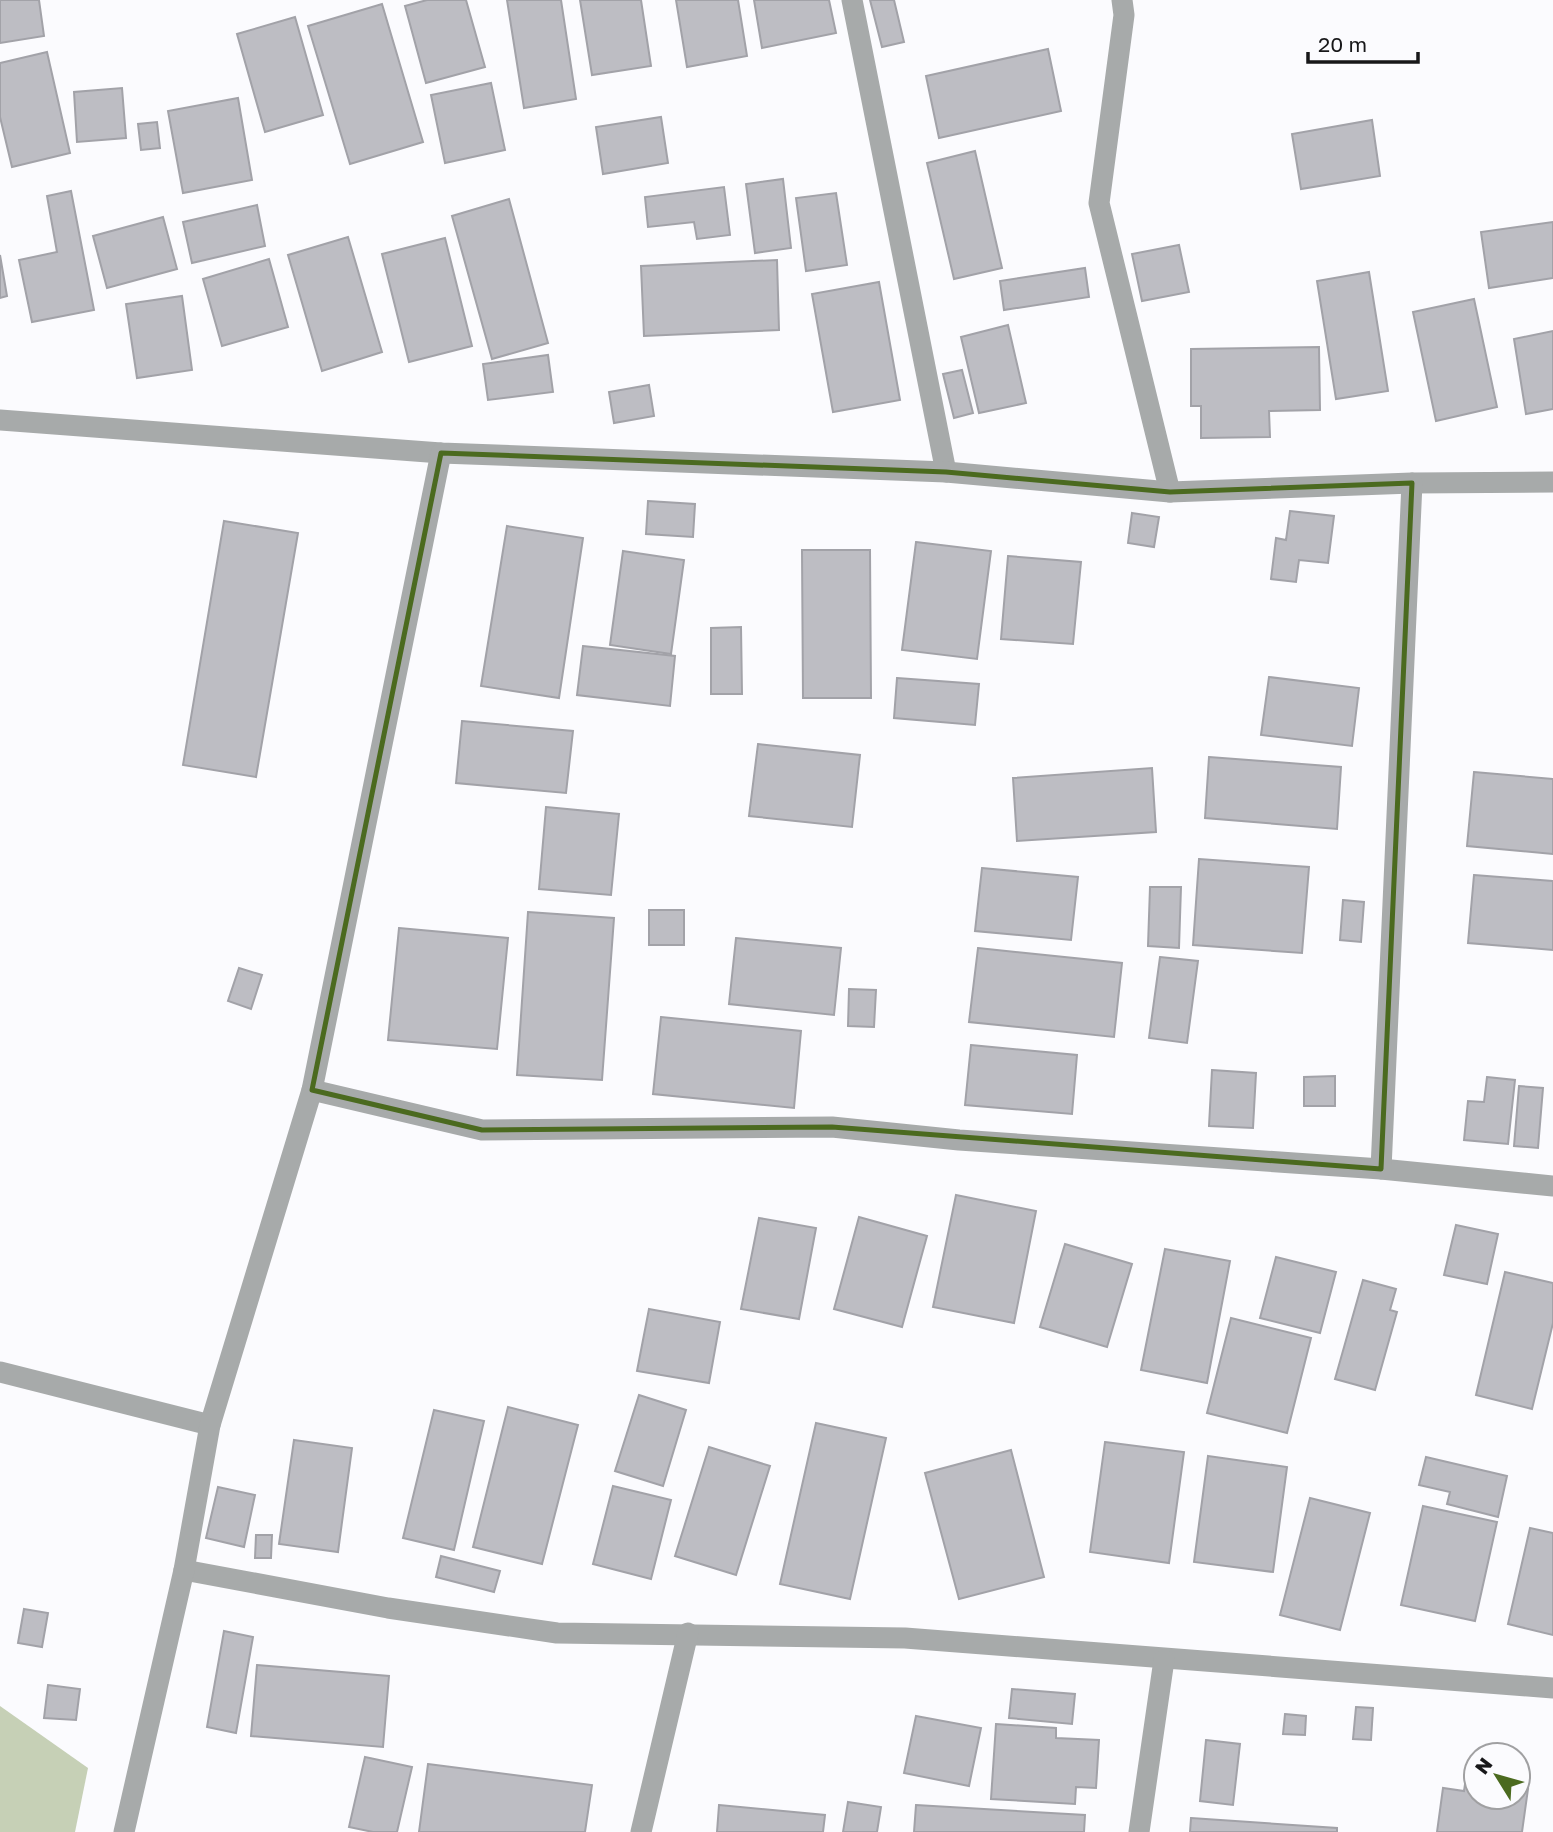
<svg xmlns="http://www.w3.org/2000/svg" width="1553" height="1832" font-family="'Golos Text',sans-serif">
  <rect width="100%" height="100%" fill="#fbfbfe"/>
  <!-- green -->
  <polygon fill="#c6d0b6" points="0,1706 88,1768 75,1832 0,1832"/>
  <!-- building -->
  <g fill="#bdbdc3" stroke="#a2a2a8" stroke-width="2">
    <polygon points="0,0 39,0 44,36 0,43"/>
    <polygon points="427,0 466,0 485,67 426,83 405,6"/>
    <polygon points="507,0 561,0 576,99 524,108"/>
    <polygon points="580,0 641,0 651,66 592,75"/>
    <polygon points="676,0 738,0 747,56 687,67"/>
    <polygon points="754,0 829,0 836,33 762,48"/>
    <polygon points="870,0 894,0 904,42 882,47"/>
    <polygon points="382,4 423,142 350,164 308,26"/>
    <polygon points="295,17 323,115 265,132 237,34"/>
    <polygon points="1048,49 1061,111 939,138 926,76"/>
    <polygon points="47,52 70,153 12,167 0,117 0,63"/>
    <polygon points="491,83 505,150 445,163 431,95"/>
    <polygon points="122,88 126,138 77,142 74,92"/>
    <polygon points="238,98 252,180 183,193 168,111"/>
    <polygon points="661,117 668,163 603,174 596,127"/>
    <polygon points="1372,120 1380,176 1301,189 1292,134"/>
    <polygon points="157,122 160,148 141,150 138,124"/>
    <polygon points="975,151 1002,268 954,279 927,163"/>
    <polygon points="783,179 791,248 755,253 746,184"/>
    <polygon points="724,187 730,235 697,239 694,222 648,227 645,197"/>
    <polygon points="71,191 94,310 32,322 19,260 57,252 47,196"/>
    <polygon points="836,193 847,265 806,271 796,198"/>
    <polygon points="509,199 548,343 492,359 452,216"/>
    <polygon points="257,205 265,246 192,263 183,222"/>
    <polygon points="163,217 177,269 107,288 93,236"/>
    <polygon points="1553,222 1553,278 1489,288 1481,232"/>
    <polygon points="348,237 382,352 322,371 288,255"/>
    <polygon points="445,238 472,346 409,362 382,254"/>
    <polygon points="1179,245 1189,292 1142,301 1132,254"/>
    <polygon points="0,255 7,296 0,298"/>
    <polygon points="269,259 288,327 222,346 203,279"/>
    <polygon points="777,260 779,330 644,336 641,266"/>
    <polygon points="1085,268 1089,297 1004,310 1000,281"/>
    <polygon points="1369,272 1388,391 1336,399 1317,281"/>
    <polygon points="879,282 900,400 833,412 812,294"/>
    <polygon points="182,296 192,370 137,378 126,304"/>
    <polygon points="1474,299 1497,407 1436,421 1413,312"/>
    <polygon points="1008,325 1026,403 979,413 961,337"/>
    <polygon points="1553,331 1553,409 1526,414 1514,339"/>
    <polygon points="1319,347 1320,410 1269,411 1270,437 1201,438 1201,406 1191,406 1191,349"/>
    <polygon points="548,355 553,392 488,400 483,364"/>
    <polygon points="962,370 973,413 954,418 943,374"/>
    <polygon points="649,385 654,416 614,423 609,392"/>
    <polygon points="648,501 695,504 693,537 646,534"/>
    <polygon points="1290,511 1334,516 1328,563 1299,560 1296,582 1271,579 1276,538 1286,540"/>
    <polygon points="1132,513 1159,517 1154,547 1128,543"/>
    <polygon points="224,521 298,533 256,777 183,765"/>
    <polygon points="507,526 583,538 559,698 481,686"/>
    <polygon points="916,542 991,551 977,659 902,650"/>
    <polygon points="802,550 870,550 871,698 803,698"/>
    <polygon points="623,551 684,560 671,654 610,645"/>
    <polygon points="1008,556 1081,562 1073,644 1001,639"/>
    <polygon points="741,627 742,694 711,694 711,628"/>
    <polygon points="583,646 675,656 670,706 577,695"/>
    <polygon points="1269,677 1359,688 1352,746 1261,735"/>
    <polygon points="897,678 979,684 975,725 894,718"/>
    <polygon points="462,721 573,731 566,793 456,783"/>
    <polygon points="758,744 860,755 852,827 749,816"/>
    <polygon points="1209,757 1341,767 1337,829 1205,818"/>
    <polygon points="1152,768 1156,832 1017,841 1013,778"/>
    <polygon points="1474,772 1553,779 1553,854 1467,846"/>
    <polygon points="546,807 619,814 611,895 539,889"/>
    <polygon points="1199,859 1309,867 1302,953 1193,945"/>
    <polygon points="982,868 1078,877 1071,940 975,931"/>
    <polygon points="1474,875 1553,881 1553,950 1468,943"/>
    <polygon points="1150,887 1181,887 1179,948 1148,946"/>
    <polygon points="1343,900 1364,902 1361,942 1340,940"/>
    <rect x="649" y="910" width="35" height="35"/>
    <polygon points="528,912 614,918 602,1080 517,1075"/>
    <polygon points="399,928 508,938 497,1049 388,1040"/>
    <polygon points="736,938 841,948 834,1015 729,1004"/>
    <polygon points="978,948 1122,963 1114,1037 969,1022"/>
    <polygon points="1160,957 1198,961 1187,1043 1149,1038"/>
    <polygon points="239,968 262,975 251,1009 228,1001"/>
    <polygon points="849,989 876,990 874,1027 848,1026"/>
    <polygon points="661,1017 801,1031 794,1108 653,1094"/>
    <polygon points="971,1045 1077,1055 1072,1114 965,1105"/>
    <polygon points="1212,1070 1256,1073 1253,1128 1209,1126"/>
    <polygon points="1335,1076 1335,1106 1304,1106 1304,1077"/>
    <polygon points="1487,1077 1515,1080 1508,1144 1464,1140 1468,1101 1484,1102"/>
    <polygon points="1519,1086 1543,1088 1538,1148 1514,1146"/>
    <polygon points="956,1195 1036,1211 1014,1323 933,1307"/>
    <polygon points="859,1217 927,1236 902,1327 834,1309"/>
    <polygon points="759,1218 816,1228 799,1319 741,1309"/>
    <polygon points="1456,1225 1498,1234 1487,1284 1444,1275"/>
    <polygon points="1065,1244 1132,1264 1107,1347 1040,1327"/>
    <polygon points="1165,1249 1230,1261 1207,1383 1141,1370"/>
    <polygon points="1276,1257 1336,1272 1320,1333 1260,1318"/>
    <polygon points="1505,1272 1553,1283 1553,1323 1532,1409 1476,1395"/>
    <polygon points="1363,1280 1396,1289 1390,1310 1397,1312 1375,1390 1335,1379"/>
    <polygon points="649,1309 720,1322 709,1383 637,1371"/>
    <polygon points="1231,1318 1311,1338 1287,1433 1207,1413"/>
    <polygon points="639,1395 686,1410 663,1486 615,1471"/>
    <polygon points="508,1407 578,1425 542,1564 473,1547"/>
    <polygon points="434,1410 484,1421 454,1550 403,1538"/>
    <polygon points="816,1423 886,1438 850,1599 780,1584"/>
    <polygon points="294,1440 352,1448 338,1552 279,1544"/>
    <polygon points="1105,1442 1184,1452 1169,1563 1090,1552"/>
    <polygon points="709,1447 770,1466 736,1575 675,1556"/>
    <polygon points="1011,1450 1044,1577 959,1599 925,1473"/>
    <polygon points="1208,1456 1287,1467 1273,1572 1194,1562"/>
    <polygon points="1426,1457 1507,1476 1498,1517 1447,1504 1450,1492 1419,1485"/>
    <polygon points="613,1486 671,1500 651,1579 593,1564"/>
    <polygon points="218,1487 255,1495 244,1547 206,1538"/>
    <polygon points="1310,1498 1370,1513 1340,1630 1280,1615"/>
    <polygon points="1423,1506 1497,1522 1475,1621 1401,1605"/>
    <polygon points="1530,1528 1553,1533 1553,1635 1508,1624"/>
    <polygon points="256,1535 272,1535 271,1558 255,1558"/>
    <polygon points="441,1556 500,1571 494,1592 436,1577"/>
    <polygon points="24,1609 48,1613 42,1647 18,1643"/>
    <polygon points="224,1631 253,1637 236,1733 207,1727"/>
    <polygon points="257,1665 389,1676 383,1747 251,1736"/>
    <polygon points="48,1685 80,1689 76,1720 44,1718"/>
    <polygon points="1012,1689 1075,1694 1072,1724 1009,1718"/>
    <polygon points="1356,1707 1373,1708 1371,1740 1353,1739"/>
    <polygon points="1285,1714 1306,1716 1305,1735 1283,1734"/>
    <polygon points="916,1716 981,1728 969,1786 904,1773"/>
    <polygon points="996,1724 1056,1728 1056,1738 1099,1740 1096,1788 1076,1787 1075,1804 991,1799"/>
    <polygon points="1206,1740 1240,1744 1233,1805 1200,1801"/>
    <polygon points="365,1757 412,1767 397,1832 373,1832 349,1827"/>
    <polygon points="428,1764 592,1785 585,1832 419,1832"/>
    <polygon points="1468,1764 1476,1765 1476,1797 1518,1797 1518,1788 1528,1789 1522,1832 1437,1832 1443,1788 1464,1791"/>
    <polygon points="848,1802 881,1807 877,1832 843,1832"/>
    <polygon points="719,1805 825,1815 823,1832 717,1832"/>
    <polygon points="916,1805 1085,1815 1084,1832 914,1832"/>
    <polygon points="1191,1818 1337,1828 1337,1832 1190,1832"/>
  </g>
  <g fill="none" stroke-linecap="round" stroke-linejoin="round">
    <!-- minor -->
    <g stroke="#a7aaaa" stroke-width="21">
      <polyline points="852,0 946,472"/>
      <polyline points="1122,0 1124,15 1099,203 1170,492"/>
      <polyline points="0,420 441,453 946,472 1170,492 1412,483 1553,482"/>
      <polyline points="312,1090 482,1130 832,1127 959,1140 1381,1169 1553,1186"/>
      <polyline points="1381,1169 1412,483"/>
      <polyline points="0,1372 210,1425"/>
      <polyline points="184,1570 388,1608 557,1633 905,1638 1553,1688"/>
      <polyline points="124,1832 184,1570 210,1425 312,1090 441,453"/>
      <polyline points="641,1832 688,1633"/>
      <polyline points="1139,1832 1164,1660"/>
    </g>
  </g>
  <!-- marked area -->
  <path fill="none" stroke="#4b6a1f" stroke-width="5" stroke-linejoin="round" d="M441,453L946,472L1170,492L1412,483L1381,1169L832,1127L482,1130L312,1090Z"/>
  <!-- north arrow -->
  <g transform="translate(1497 1776) rotate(307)"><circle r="33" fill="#fbfbfe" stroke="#a0a0a2" stroke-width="2"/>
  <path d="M0-5L12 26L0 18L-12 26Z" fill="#4b6a1f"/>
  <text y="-10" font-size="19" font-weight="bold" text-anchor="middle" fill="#171719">N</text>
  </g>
  <!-- scale -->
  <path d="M1308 52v10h110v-10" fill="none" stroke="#171719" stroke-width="3.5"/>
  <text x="1318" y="52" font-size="21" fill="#171719" stroke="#fbfbfe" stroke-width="5" paint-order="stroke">20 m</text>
</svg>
